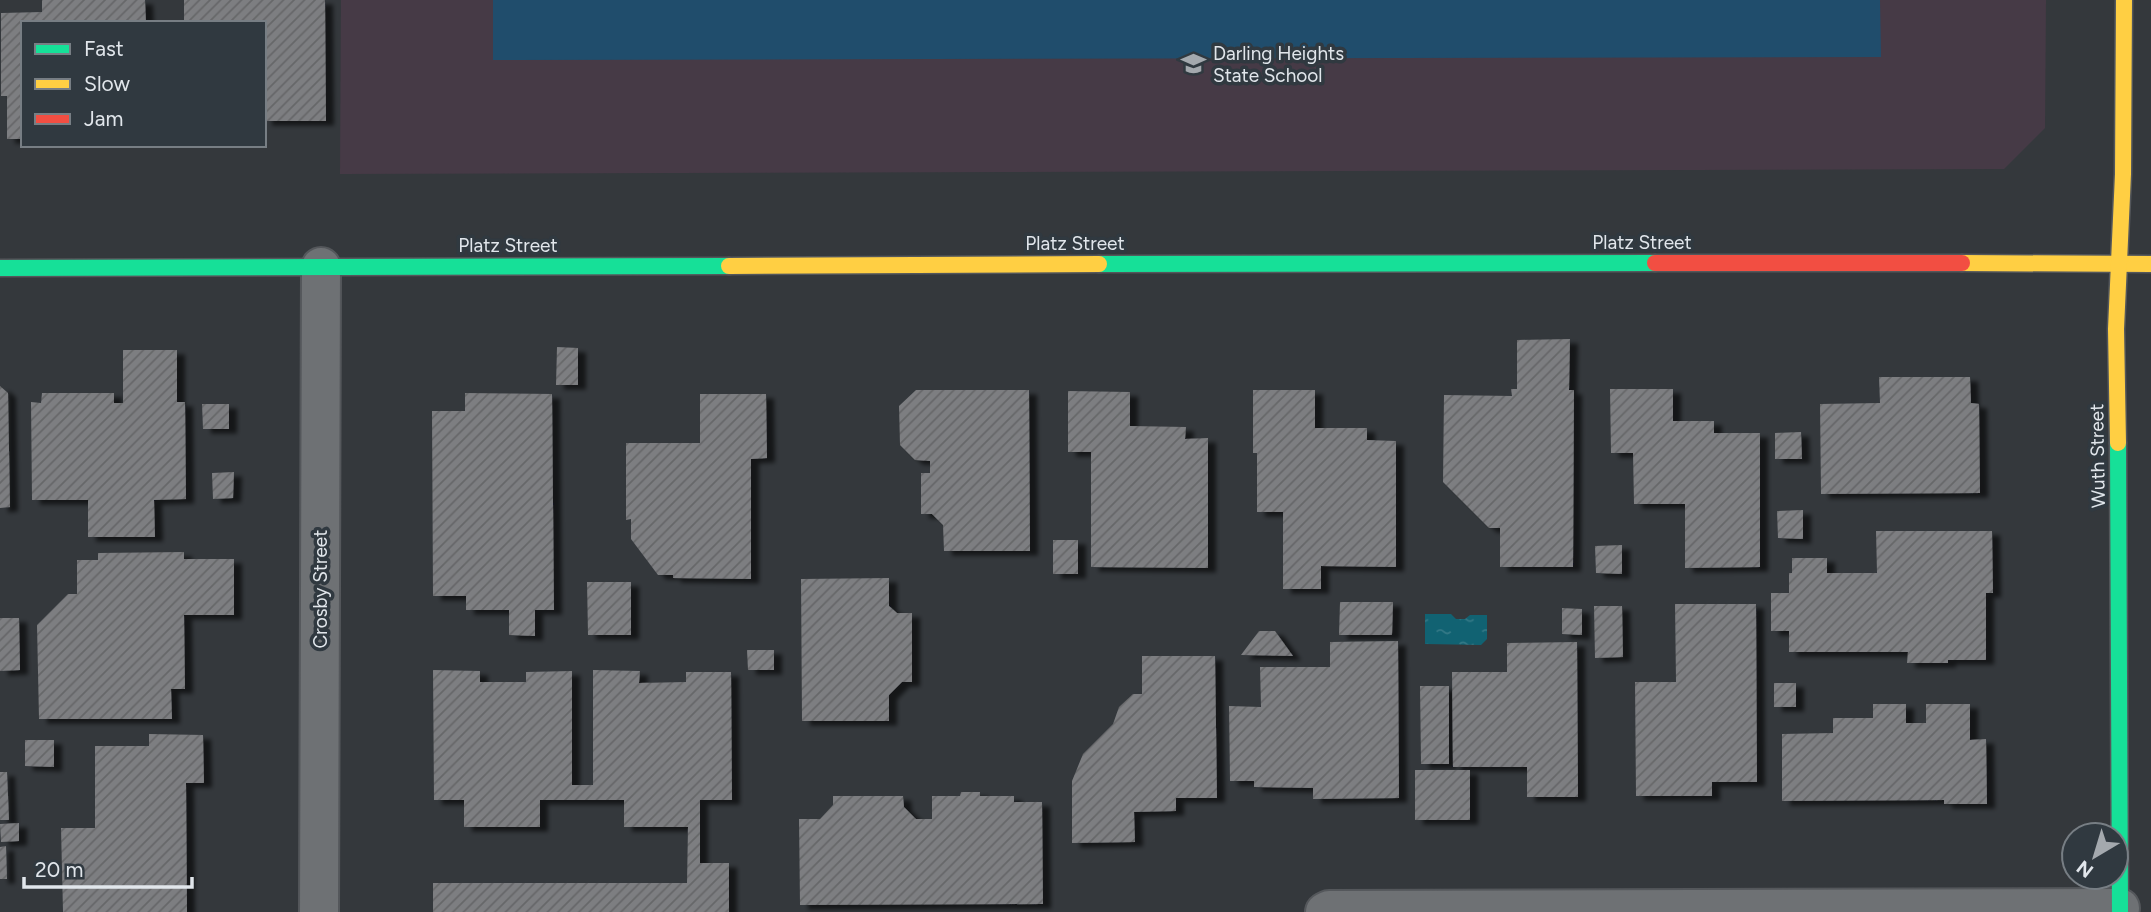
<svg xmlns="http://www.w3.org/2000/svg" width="2151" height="912" font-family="Figtree,sans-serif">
  <defs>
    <pattern id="water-ripples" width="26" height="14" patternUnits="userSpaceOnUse" patternTransform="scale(1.75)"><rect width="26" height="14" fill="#116272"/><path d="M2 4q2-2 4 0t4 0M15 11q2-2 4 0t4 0" fill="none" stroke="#337886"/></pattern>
    <pattern id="building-hatch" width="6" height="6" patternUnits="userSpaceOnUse" patternTransform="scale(1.75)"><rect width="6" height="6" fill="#7d7e81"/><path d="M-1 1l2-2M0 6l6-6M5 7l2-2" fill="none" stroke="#666769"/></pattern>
    <filter id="shadow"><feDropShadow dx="8" dy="4.5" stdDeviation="2" flood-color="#0009"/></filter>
  </defs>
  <rect width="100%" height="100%" fill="#34383c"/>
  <!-- education -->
  <polygon fill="#463a46" points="341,0 2046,0 2045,128 2004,169 340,174"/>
  <!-- grass -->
  <polygon fill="#204d6c" points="493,0 1880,0 1881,57 493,60"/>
  <!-- water -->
  <polygon fill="url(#water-ripples)" points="1425,614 1451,614 1456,619 1465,619 1470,615 1487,615 1487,639 1481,645 1425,644"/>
  <!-- building -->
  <g fill="url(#building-hatch)" filter="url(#shadow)">
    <polygon points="42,0 145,0 146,23 23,23 23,139 7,139 7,96 1,96 1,13 42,12"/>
    <polygon points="184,0 325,0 326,121 264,121 264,23 184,23"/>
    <polygon points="1570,339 1569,390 1574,390 1573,567 1500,567 1500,528 1489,528 1443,482 1444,395 1512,396 1511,389 1517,389 1517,340"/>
    <polygon points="557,347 578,348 578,385 556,385"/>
    <polygon points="123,350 177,350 177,402 185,402 186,499 154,500 155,537 88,537 88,500 32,500 31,402 41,403 42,393 114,393 114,403 123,403"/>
    <polygon points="1879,377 1970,377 1971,403 1979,404 1980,493 1821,494 1820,404 1880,403"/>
    <polygon points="0,386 8,393 10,507 0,508"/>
    <polygon points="1610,389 1673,389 1673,421 1714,421 1714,433 1760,433 1760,567 1685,568 1685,504 1634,504 1633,453 1611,453"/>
    <polygon points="916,390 1029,390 1030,551 944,551 943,525 932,514 921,514 921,473 930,473 930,461 915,460 900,445 899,406"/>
    <polygon points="1253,390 1315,390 1315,428 1367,428 1367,440 1396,441 1396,567 1321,566 1321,589 1283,589 1283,512 1257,512 1257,453 1253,453"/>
    <polygon points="1068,391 1130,392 1130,426 1186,427 1185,439 1208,438 1208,568 1091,567 1091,452 1068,452"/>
    <polygon points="465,393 552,394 554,610 535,610 535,636 509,635 509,610 466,610 466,596 433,596 432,411 465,411"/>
    <polygon points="700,394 766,394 767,458 751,459 751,579 673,578 673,575 658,575 631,539 631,519 626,520 626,443 700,443"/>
    <polygon points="202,404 229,404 229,429 203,429"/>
    <polygon points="1801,432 1802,459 1775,459 1775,433"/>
    <polygon points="234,472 233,498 213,499 212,473"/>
    <polygon points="1803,510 1803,539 1778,538 1777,511"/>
    <polygon points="1876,531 1992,531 1993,593 1986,593 1986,660 1948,660 1948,663 1907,663 1908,652 1789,652 1789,631 1771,631 1771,593 1789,593 1789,573 1792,573 1792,558 1827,558 1827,573 1877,573"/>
    <rect x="1053" y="540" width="25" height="34"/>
    <polygon points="1622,545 1622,574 1596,573 1595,546"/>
    <polygon points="184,552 184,559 234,559 234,615 184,615 185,689 171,689 172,719 39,719 37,625 68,594 77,594 77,560 98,560 98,553"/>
    <polygon points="889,578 889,606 897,613 912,613 912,682 902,682 889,695 889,721 802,721 801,579"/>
    <polygon points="587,582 631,582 631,635 588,635"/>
    <polygon points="1340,602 1393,602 1392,635 1339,635"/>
    <polygon points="1675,604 1756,604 1757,782 1712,782 1712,796 1636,796 1635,682 1676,682"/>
    <polygon points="1594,606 1622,606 1623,657 1595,658"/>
    <polygon points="1562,608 1582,609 1582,635 1562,634"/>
    <polygon points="0,618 19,618 20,670 0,671"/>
    <polygon points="1259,631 1275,631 1293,656 1241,655"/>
    <polygon points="1398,641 1399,798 1313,799 1313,788 1254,787 1254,781 1230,781 1229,706 1261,707 1260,667 1330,667 1330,642"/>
    <polygon points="1577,642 1578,797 1527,797 1527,767 1453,767 1452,672 1507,672 1507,643"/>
    <polygon points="747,650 774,650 774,670 748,670"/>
    <polygon points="1142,656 1215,656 1217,798 1176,798 1176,811 1134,812 1135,842 1072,843 1072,781 1083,754 1113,724 1119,707 1133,694 1142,694"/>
    <polygon points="433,670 480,671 480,682 526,682 526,672 572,671 572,785 593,785 593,670 640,671 639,683 686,682 686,672 731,672 732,800 700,800 700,863 729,863 729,912 433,912 433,883 687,883 688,827 624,827 624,800 540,800 540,827 464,827 464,800 434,800"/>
    <rect x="1774" y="683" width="22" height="24"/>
    <polygon points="1420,686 1449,686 1449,764 1421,764"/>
    <polygon points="1873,704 1906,704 1906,723 1926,723 1926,704 1970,704 1970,740 1986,739 1987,804 1944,804 1944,800 1782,801 1782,734 1833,733 1833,718 1873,718"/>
    <polygon points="149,734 203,735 204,783 186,783 187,912 63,912 61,828 95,828 95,746 149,746"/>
    <polygon points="25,740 54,740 54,767 25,766"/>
    <rect x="1415" y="770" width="55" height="50"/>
    <polygon points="0,772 7,772 9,820 0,820"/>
    <polygon points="961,792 980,792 980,796 1014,796 1014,802 1042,802 1043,904 800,905 799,819 820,819 833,805 833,796 903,796 904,807 916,819 932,819 932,796 960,796"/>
    <polygon points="19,823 19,841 1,842 0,824"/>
    <polygon points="6,846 7,879 0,879 0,847"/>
  </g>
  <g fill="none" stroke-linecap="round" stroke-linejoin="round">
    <defs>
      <g id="street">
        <polyline points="319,912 321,267"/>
        <polyline points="1325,912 1329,910 2120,908"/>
      </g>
      <g id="fast">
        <polyline points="1099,264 1655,263"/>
        <polyline points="0,268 729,266"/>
        <polyline points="2118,443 2120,912"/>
      </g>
      <g id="slow">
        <polyline points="1962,263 2151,264"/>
        <polyline points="729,266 1099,264"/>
        <polyline points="2118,443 2116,329 2123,174 2124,0"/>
      </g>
      <polyline id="jam" points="1655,263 1962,263"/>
    </defs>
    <!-- street casing -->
    <use href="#street" stroke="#54575b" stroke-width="42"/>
    <!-- fast casing -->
    <use href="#fast" stroke="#54575b" stroke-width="19"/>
    <!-- slow casing -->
    <use href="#slow" stroke="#54575b" stroke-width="19"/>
    <!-- jam casing -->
    <use href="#jam" stroke="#54575b" stroke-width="19"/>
    <!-- street -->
    <use href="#street" stroke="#6e7174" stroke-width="38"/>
    <!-- fast -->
    <use href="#fast" stroke="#16e098" stroke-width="16"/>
    <!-- slow -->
    <use href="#slow" stroke="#ffcf43" stroke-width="16"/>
    <!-- jam -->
    <use href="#jam" stroke="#f24e42" stroke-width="16"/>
  </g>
  <!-- icons -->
  <defs>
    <symbol id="school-bare" viewBox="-9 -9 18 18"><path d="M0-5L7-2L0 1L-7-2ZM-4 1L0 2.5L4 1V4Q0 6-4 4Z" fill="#a4a9ae" stroke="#303940" stroke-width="2.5" paint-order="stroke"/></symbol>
  </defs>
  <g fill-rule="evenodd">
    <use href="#school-bare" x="1176" y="46" width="35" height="35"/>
  </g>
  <g text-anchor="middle" stroke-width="7" stroke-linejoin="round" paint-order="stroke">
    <!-- poi labels -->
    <g font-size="19" fill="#e1e6eb" stroke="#303940" text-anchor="start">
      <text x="1213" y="60">Darling Heights<tspan x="1213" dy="22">State School</tspan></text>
    </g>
    <!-- street labels -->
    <g font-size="19" fill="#e1e6eb" stroke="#303940">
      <text x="1642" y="249">Platz Street</text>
      <text x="1075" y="250">Platz Street</text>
      <text x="508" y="252">Platz Street</text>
      <text transform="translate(2097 456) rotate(-91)" y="7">Wuth Street</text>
      <text transform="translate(320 589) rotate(-90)" y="7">Crosby Street</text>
    </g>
  </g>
  <!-- legend -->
  <rect x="21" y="21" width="245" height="126" fill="#303940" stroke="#777e84" stroke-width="2"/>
  <rect x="35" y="44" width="35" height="10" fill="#16e098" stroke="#777e84" stroke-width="2"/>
  <text x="84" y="56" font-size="21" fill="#e1e6eb">Fast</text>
  <rect x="35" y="79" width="35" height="10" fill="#ffcf43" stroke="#777e84" stroke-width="2"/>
  <text x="84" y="91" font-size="21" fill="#e1e6eb">Slow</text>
  <rect x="35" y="114" width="35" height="10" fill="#f24e42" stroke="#777e84" stroke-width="2"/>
  <text x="84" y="126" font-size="21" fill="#e1e6eb">Jam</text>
  <!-- north arrow -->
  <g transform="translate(2095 856) rotate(218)"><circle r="33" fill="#303940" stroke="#777e84" stroke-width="2"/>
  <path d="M0-5L12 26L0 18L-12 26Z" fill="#a4a9ae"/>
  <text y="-10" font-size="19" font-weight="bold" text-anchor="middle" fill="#e1e6eb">N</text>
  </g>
  <!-- scale -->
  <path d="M24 877v10h168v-10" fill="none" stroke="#e1e6eb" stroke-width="3.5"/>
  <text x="35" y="877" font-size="21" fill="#e1e6eb" stroke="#303940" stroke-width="5" paint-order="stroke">20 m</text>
</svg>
